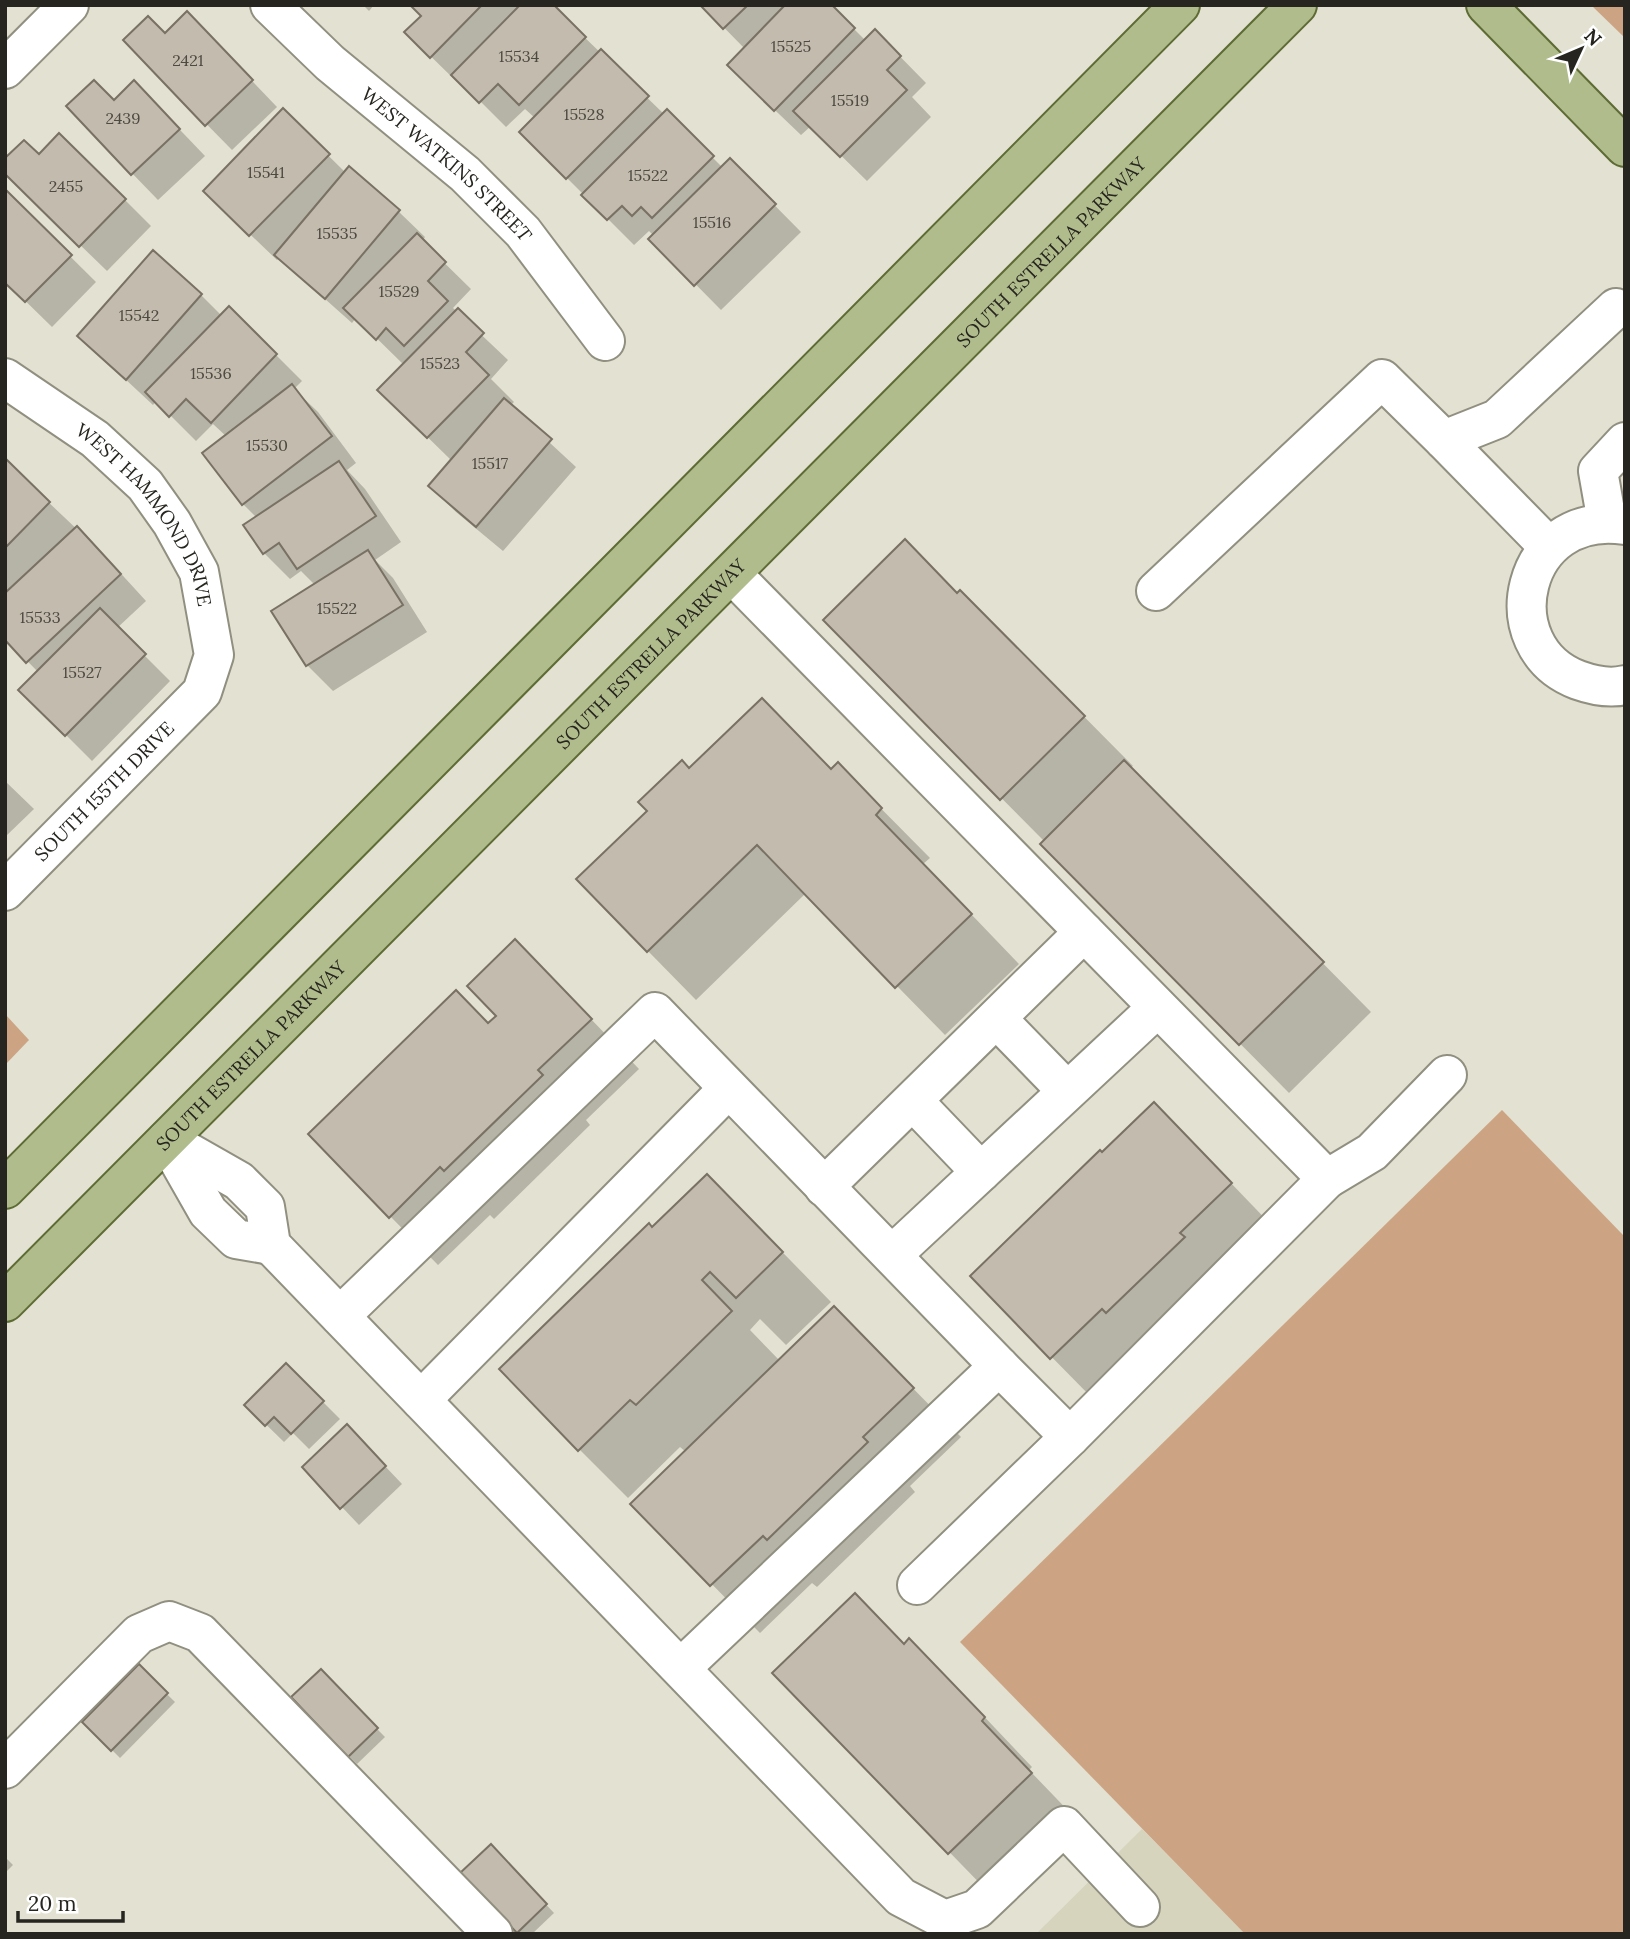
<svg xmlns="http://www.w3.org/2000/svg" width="1630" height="1939" font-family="Lora,serif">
  <rect width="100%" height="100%" fill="#e3e1d1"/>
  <!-- built -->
  <polygon fill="#d7d4be" points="1142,1829 1245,1934 1036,1934"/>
  <!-- green -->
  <g fill="#cca484">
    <polygon points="1591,5 1625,5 1625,38"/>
    <polygon points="5,1014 29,1040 5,1065"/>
    <polygon points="1502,1110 1625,1237 1625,1934 1245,1934 960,1642"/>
  </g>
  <!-- shadow -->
  <g fill="#0003">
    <polygon points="363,5 374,5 369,11"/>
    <polygon points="412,5 551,5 664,114 667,112 723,168 730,160 801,232 721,310 651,239 654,236 649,231 634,245 521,132 535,118 525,109 506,127 459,80 457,82 406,32 423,16"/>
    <polygon points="702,5 830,5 865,40 875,31 926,83 912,97 931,117 867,181 811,126 801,135 755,91 745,49"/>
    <polygon points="165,35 213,40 277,107 232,150 125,41"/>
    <polygon points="114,102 160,109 205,156 158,200 68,107"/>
    <polygon points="283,111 346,173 349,169 399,212 425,237 422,241 471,289 453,308 508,360 491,379 514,402 510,406 576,467 503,551 456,512 430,486 452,461 406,416 404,365 356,318 352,323 279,258 277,260 231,216"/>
    <polygon points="39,157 125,200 151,226 107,271 5,172"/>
    <polygon points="5,192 96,282 52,327 5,281"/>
    <polygon points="201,295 222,316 229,308 302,381 294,389 318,412 356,463 347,470 365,489 401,542 375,560 393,578 427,632 333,691 307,665 273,611 315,585 301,571 290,579 264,553 257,518 243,504 204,454 227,437 213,424 196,441 156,401 153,405 79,336"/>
    <polygon points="5,461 103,554 146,601 117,628 170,681 92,761 21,690 38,672 5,638"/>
    <polygon points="825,620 1009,641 1133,766 1130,768 1371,1012 1289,1093 1042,844 1044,841"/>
    <polygon points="838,765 930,858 923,864 1019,964 945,1035 806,893 696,1000 648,951 689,770 831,771"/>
    <polygon points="5,781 34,809 5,837"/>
    <polygon points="563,990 639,1069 586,1120 590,1125 494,1219 490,1215 438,1265 390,1216 489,1025 498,1016"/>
    <polygon points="1202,1153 1279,1233 1100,1406 972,1276"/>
    <polygon points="756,1225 831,1302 786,1345 760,1319 750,1330 780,1361 882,1357 961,1437 910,1486 915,1492 817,1587 812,1583 760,1633 633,1504 686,1452 680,1447 628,1498 579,1449 652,1229"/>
    <polygon points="286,1365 340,1419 309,1449 293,1433 284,1442 246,1405"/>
    <polygon points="364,1444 402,1484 359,1525 304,1467"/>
    <polygon points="139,1667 175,1702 120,1758 84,1722"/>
    <polygon points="321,1672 385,1737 357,1764 294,1698"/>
    <polygon points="775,1673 958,1689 1032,1767 1029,1770 1080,1823 998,1902"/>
    <polygon points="491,1846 554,1913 532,1934 520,1934 463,1873"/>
    <polygon points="5,1857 13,1865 5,1873"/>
  </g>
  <!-- building -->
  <g fill="#c3bbad" stroke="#787164" stroke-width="2">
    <polygon points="410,5 482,5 430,58 404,32 421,16"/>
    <polygon points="520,5 554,5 586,37 519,105 498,84 479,103 451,75"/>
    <polygon points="700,5 748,5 723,29"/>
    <polygon points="785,5 832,5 855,28 774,111 727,65"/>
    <polygon points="187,11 253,80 205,126 123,40 148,16 165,33"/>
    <polygon points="875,29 901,56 887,70 907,90 840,157 793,111"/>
    <polygon points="601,49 649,96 566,179 519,132"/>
    <polygon points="94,80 114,100 134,80 180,129 131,175 66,106"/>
    <polygon points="283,108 330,154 249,236 203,191"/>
    <polygon points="667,109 714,156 652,218 641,207 632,216 622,206 607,220 581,195"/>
    <polygon points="59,133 126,199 79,247 5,174 5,158 24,140 39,154"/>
    <polygon points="730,158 776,204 694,286 648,239"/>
    <polygon points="349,166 400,210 325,299 274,255"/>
    <polygon points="5,189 72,255 25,302 5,283"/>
    <polygon points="417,233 446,262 428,281 448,301 404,346 386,328 376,340 343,308"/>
    <polygon points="153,250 202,294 126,380 77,336"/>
    <polygon points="229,306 277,354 211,423 186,399 169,417 145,392"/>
    <polygon points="458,308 484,333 466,352 489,375 427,438 377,390"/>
    <polygon points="292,384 332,436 242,505 202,453"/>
    <polygon points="504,398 552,439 476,527 428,486"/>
    <polygon points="5,458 50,502 5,548"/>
    <polygon points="339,461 376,516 297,569 279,543 263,554 243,525"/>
    <polygon points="77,526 121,574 26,663 5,640 5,593"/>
    <polygon points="905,539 957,593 960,590 1085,716 1000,800 823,620"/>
    <polygon points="368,550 403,605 306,666 271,611"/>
    <polygon points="100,608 146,654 65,736 18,690"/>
    <polygon points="762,698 831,769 838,762 882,808 876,815 972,914 895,988 757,845 647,952 576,879 647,811 638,802 682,760 689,768"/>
    <polygon points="1124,760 1324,962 1239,1045 1040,844"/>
    <polygon points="515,939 592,1019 538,1070 543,1075 444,1171 440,1167 389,1218 308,1134 456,990 488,1023 496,1016 467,986"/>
    <polygon points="1154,1102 1232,1183 1180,1233 1185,1237 1106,1313 1102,1309 1050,1359 970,1276 1100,1150 1102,1152"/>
    <polygon points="707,1174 783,1252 736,1298 710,1272 702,1280 732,1311 636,1405 630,1400 578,1451 499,1369 649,1223 652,1227"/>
    <polygon points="834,1306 914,1388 863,1437 868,1442 767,1540 763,1536 710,1586 630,1504"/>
    <polygon points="286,1363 324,1401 291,1434 274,1417 265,1426 244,1405"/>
    <polygon points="347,1424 386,1466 340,1509 302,1467"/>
    <polygon points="855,1593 904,1644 909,1638 985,1717 982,1721 1032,1773 948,1854 772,1673"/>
    <polygon points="139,1664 168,1693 111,1751 82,1722"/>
    <polygon points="321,1669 378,1728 348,1757 291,1697"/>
    <polygon points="491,1844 547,1904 517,1933 460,1873"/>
  </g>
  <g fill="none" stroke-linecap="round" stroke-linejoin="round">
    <defs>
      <g id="minor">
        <path id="s1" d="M270,5L330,63L465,174L523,232L605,341"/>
        <polyline points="5,69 69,5"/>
        <path id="s2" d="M5,378L95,439L145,485L172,523L199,572L214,655L202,692L5,891"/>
        <polyline points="1444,440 1548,546"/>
        <polyline points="1607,522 1598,471 1625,442"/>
        <path d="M1625,525C1520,509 1491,647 1578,680C1592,685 1609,689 1625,685"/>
        <polyline points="732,574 1327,1179 1070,1437 999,1366"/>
        <polyline points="1156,591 1382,379 1444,440 1497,419 1616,308"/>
        <polyline points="997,1019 1067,1091"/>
        <polyline points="913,1101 981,1172"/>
        <polyline points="167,1140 239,1181 265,1207 271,1245 901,1897 945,1920 977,1909 1064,1826 1140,1907"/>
        <polyline points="167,1140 208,1212 236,1239 271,1245"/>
        <polyline points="1327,1179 1372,1152 1447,1075"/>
        <polyline points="824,1187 1084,932"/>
        <polyline points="892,1255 1157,1008"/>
        <polyline points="340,1316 655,1012 999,1366 681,1668"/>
        <polyline points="421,1400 728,1089"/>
        <polyline points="917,1585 1070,1437"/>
        <polyline points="5,1769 139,1634 169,1621 200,1633 493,1934"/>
      </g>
      <g id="major">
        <polyline points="1486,5 1625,147"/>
        <polyline points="5,1189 1180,5"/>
        <path id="s3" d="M5,1302L1297,5"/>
      </g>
    </defs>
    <!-- minor casing -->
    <use href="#minor" stroke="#908f80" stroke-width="42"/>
    <!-- major casing -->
    <use href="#major" stroke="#5d6b34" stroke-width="42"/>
    <!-- minor -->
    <use href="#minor" stroke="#fff" stroke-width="38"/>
    <!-- major -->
    <use href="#major" stroke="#b0bc8c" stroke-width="38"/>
  </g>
  <g text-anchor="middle" stroke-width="6" stroke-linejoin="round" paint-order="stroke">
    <!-- number labels -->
    <g font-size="16" fill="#4d4a42">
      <text x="791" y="52">15525</text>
      <text x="519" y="62">15534</text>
      <text x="188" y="66">2421</text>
      <text x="850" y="106">15519</text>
      <text x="584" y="120">15528</text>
      <text x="123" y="124">2439</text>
      <text x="266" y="178">15541</text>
      <text x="648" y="181">15522</text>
      <text x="66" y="192">2455</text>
      <text x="712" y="228">15516</text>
      <text x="337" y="239">15535</text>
      <text x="399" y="297">15529</text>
      <text x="139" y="321">15542</text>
      <text x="440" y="369">15523</text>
      <text x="211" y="379">15536</text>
      <text x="267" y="451">15530</text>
      <text x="490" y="469">15517</text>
      <text x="337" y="614">15522</text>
      <text x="40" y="623">15533</text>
      <text x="82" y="678">15527</text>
    </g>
    <!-- street labels -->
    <g font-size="19" fill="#26251f" stroke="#fff">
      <text dy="7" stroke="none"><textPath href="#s1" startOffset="238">WEST WATKINS STREET</textPath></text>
      <text dy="7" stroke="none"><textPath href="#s3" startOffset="1482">SOUTH ESTRELLA PARKWAY</textPath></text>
      <text dy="7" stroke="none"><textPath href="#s2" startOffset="201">WEST HAMMOND DRIVE</textPath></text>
      <text dy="7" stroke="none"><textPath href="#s3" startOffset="915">SOUTH ESTRELLA PARKWAY</textPath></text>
      <text transform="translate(104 791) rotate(-45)" y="7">SOUTH 155TH DRIVE</text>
      <text dy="7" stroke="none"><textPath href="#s3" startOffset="348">SOUTH ESTRELLA PARKWAY</textPath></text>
    </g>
  </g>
  <!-- border -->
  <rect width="1630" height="1939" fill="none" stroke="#26251f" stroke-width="14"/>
  <!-- north arrow -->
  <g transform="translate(1581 49) rotate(46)" stroke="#ffffff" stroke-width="5" paint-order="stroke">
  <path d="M0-5L12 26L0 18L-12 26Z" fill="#26251f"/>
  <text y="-10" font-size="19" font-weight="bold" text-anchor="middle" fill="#26251f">N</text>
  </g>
  <!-- scale -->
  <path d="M18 1911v10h105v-10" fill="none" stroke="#26251f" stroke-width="3.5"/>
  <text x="28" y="1911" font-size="21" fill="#26251f" stroke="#ffffff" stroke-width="5" paint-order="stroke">20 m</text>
</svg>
